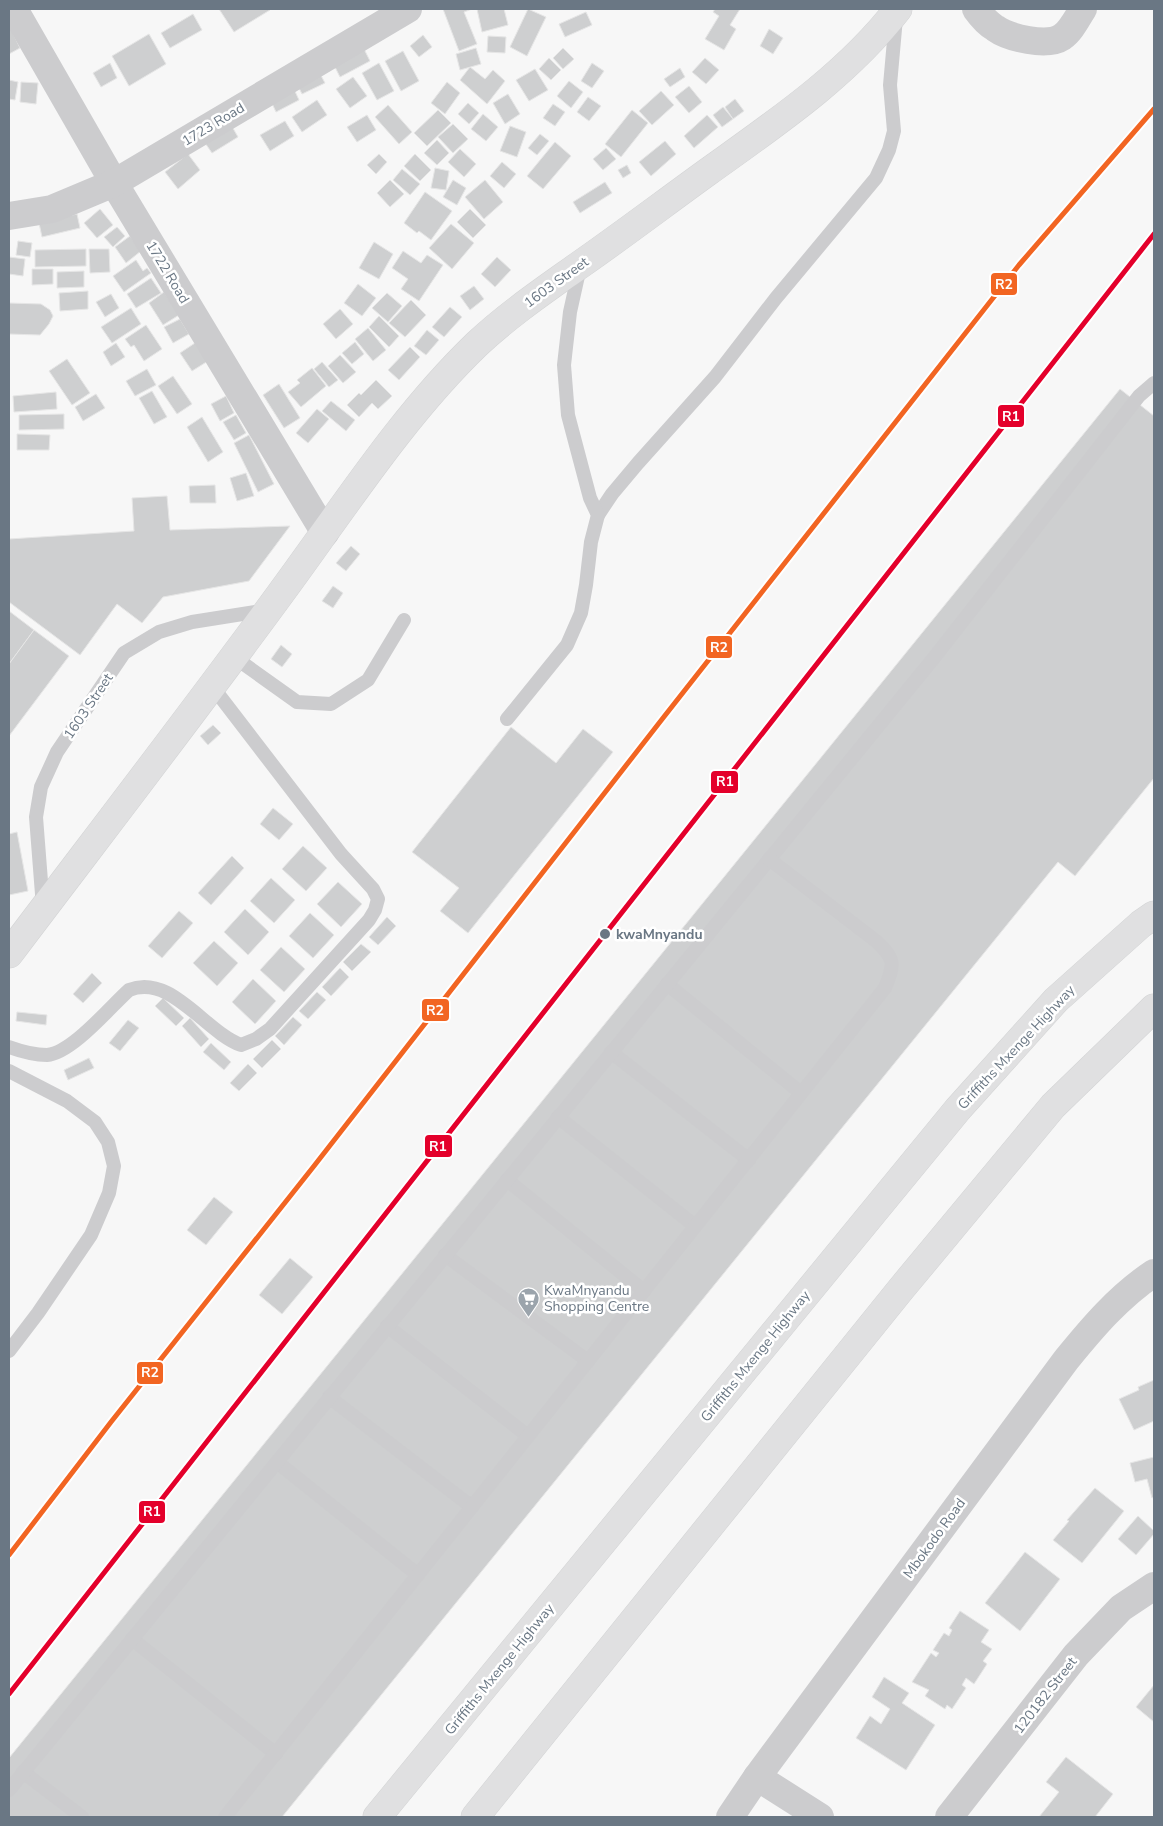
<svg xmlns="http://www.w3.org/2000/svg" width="1163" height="1826" font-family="'Nunito Sans',sans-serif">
  <rect width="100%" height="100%" fill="#f7f7f7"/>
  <!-- building -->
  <g fill="#cecfd0" stroke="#e6e6e6">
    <polygon points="219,9 270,9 270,10 234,32"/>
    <polygon points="443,9 472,9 464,12 477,44 459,51"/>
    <polygon points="477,9 504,9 508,25 482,32"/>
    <polygon points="528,9 546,17 527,56 510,47"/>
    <polygon points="715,9 740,9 730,25 736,29 724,50 705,39 719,16 713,12"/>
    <polygon points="586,12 592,25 565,37 559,24"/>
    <polygon points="193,14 202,30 170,48 161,33"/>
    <polygon points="9,25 20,48 9,54"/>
    <polygon points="769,29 783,38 773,54 760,46"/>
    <polygon points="149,34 166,64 129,86 112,56"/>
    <polygon points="423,35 432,47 419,57 410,46"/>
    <polygon points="488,36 506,37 505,53 487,52"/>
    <polygon points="363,47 370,61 340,77 332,61"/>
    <polygon points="476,48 481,64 460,70 456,54"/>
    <polygon points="563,48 574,59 563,69 553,58"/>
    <polygon points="403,51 419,81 401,91 385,61"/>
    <polygon points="549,58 561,70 551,80 539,69"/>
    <polygon points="705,58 719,70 706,84 692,72"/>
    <polygon points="110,63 117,78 101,87 93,73"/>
    <polygon points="379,63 394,91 377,100 362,73"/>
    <polygon points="592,63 604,71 592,88 581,81"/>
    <polygon points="470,67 485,79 493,70 505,81 487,104 460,80"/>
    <polygon points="680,68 685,77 670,87 664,79"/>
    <polygon points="535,69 548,90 529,101 516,80"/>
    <polygon points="318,70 325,83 302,94 296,82"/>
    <polygon points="353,77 367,96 350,108 336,89"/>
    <polygon points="9,80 18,82 15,100 9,99"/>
    <polygon points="569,81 583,92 571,108 557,96"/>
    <polygon points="21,82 38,83 36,104 20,102"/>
    <polygon points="447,82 460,93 445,114 431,103"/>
    <polygon points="689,86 702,102 689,113 675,97"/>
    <polygon points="293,87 299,100 276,112 270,99"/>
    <polygon points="661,91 674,105 652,125 639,111"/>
    <polygon points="508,94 520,114 505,124 493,103"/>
    <polygon points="588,97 601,106 589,121 577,112"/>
    <polygon points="735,99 744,111 733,119 725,107"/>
    <polygon points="317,100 327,115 302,132 292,117"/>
    <polygon points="468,103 479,113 469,124 458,114"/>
    <polygon points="553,104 565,112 555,126 543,118"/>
    <polygon points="388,105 412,132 399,144 375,117"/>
    <polygon points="723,107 733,119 722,127 713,115"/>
    <polygon points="438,110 451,123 427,146 414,133"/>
    <polygon points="632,110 648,123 621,157 605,144"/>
    <polygon points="483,114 498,127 486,141 471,129"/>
    <polygon points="367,115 376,130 357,142 347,127"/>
    <polygon points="707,115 718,127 694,148 684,136"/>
    <polygon points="285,121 294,136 270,151 260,135"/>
    <polygon points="230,123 238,137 212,153 203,140"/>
    <polygon points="453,124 468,139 453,153 438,137"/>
    <polygon points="510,126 526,132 517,157 500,151"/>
    <polygon points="540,134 549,141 537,155 528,148"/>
    <polygon points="437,140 449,153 437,165 424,153"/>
    <polygon points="665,141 676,154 651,176 639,162"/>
    <polygon points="555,142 571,156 543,189 527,176"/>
    <polygon points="606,148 616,159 603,170 593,159"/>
    <polygon points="460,149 476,164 464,177 448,162"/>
    <polygon points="188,154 200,170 178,189 165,172"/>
    <polygon points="379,154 387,162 376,174 367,165"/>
    <polygon points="415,154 431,170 420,181 404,166"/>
    <polygon points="502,162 516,174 504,188 490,176"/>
    <polygon points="627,165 631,173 623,178 618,170"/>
    <polygon points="435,168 449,171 446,190 431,188"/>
    <polygon points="402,169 420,184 410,195 393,180"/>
    <polygon points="390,180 404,194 390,207 377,193"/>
    <polygon points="453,180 466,188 457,205 443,197"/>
    <polygon points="485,180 503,202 484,219 465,197"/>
    <polygon points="605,182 612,193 580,213 573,202"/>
    <polygon points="425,192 452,211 431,240 419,231 417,233 404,223"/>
    <polygon points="100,209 113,225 97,238 84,223"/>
    <polygon points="470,209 486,225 473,238 457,222"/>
    <polygon points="77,214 80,228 42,237 39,223"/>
    <polygon points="451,224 474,243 452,269 429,248"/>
    <polygon points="117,227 125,236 113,247 104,237"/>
    <polygon points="130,236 141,251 126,263 115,247"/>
    <polygon points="18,241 32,243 30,257 16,255"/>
    <polygon points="374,242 393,254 379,279 359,268"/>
    <polygon points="86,249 86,266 35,267 35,250"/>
    <polygon points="89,249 109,249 110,272 90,273"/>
    <polygon points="403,251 421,263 427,255 443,265 419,301 401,289 408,279 392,268"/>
    <polygon points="9,257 25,259 23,276 9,274"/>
    <polygon points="497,257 511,270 495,287 481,274"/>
    <polygon points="136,260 143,271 147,268 151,273 124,292 113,276"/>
    <polygon points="32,269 53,269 53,284 32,285"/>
    <polygon points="84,271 84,287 57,288 57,272"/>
    <polygon points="151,278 161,293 136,308 127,294"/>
    <polygon points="358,284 376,298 362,316 344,303"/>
    <polygon points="474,286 484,299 470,310 460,296"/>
    <polygon points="88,291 88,309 60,311 59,293"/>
    <polygon points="164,292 179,315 163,325 149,303"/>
    <polygon points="387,293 402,306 388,322 372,308"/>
    <polygon points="111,294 119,308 105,317 96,302"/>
    <polygon points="411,300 426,315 405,337 389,323"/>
    <polygon points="9,303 41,304 50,310 53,316 49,324 40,335 9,334"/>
    <polygon points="450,307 462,317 444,337 432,327"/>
    <polygon points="131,308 141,324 112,343 101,327"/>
    <polygon points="340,309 353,324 336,339 323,324"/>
    <polygon points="379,316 399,336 389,347 369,327"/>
    <polygon points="180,319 189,334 173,343 164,327"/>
    <polygon points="146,325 162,349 144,361 134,345 131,347 125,339"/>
    <polygon points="368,328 386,350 373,361 355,339"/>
    <polygon points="427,330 439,340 426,355 414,346"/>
    <polygon points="355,342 364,354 352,364 342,353"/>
    <polygon points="116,343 125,357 111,366 103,352"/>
    <polygon points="195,343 208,361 192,371 180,353"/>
    <polygon points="410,347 420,357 399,380 388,370"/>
    <polygon points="340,355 356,372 343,383 328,366"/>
    <polygon points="67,359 90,393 72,405 49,371"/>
    <polygon points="322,362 338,380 329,387 314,369"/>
    <polygon points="312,368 326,386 301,407 288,392 300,383 297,380"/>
    <polygon points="147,369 156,385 135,396 126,381"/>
    <polygon points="173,376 192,404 177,414 158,386"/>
    <polygon points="376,380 392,396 378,409 372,403 359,417 347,405 359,393 361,395"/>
    <polygon points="279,384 300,418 284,428 263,395"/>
    <polygon points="1120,389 1154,416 1154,778 1075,876 1058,862 282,1817 9,1817 9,1758"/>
    <polygon points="152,391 167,417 154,424 139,398"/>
    <polygon points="56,392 57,409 14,412 13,396"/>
    <polygon points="96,394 105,408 83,421 75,407"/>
    <polygon points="226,396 234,413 220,421 211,404"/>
    <polygon points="331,401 355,420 346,431 322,411"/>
    <polygon points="317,409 329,419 308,443 296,433"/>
    <polygon points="64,414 64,429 19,430 19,415"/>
    <polygon points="236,415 246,433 234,440 223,422"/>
    <polygon points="202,417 223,452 208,462 187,427"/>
    <polygon points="17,434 50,435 49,450 17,450"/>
    <polygon points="249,435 274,484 258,492 234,443"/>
    <polygon points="246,473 254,496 237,501 230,478"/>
    <polygon points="215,485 216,503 190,503 189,486"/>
    <polygon points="167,496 170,530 290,526 249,581 163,597 142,623 117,604 80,655 9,602 9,539 134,531 132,498"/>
    <polygon points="351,546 360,554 346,571 336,563"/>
    <polygon points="333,586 343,593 333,608 322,601"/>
    <polygon points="9,611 34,630 9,664"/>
    <polygon points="34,630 69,656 9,736 9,664"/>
    <polygon points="281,645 292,654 282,667 271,659"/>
    <polygon points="213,725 221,733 208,745 200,736"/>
    <polygon points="511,727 556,763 583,729 613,752 468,933 440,911 459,888 412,852"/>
    <polygon points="273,808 293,824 279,840 260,824"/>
    <polygon points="17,832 28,891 9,895 9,834"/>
    <polygon points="303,846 327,868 306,891 282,869"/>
    <polygon points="232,856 244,868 211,905 198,893"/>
    <polygon points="271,878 295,900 274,923 250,901"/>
    <polygon points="338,882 362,904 341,927 317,904"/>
    <polygon points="245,909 269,932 248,955 224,932"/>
    <polygon points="179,911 193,923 162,958 148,946"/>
    <polygon points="310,913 334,935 313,958 289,936"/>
    <polygon points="387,917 396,926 378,945 369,937"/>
    <polygon points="214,941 238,963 217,986 193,963"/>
    <polygon points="361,944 371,952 352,971 343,962"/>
    <polygon points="281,947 305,969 284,992 260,970"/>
    <polygon points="340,968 349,977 331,996 322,987"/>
    <polygon points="92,973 102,983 83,1003 73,994"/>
    <polygon points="253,979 276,1001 255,1024 232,1002"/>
    <polygon points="317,992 326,1000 308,1019 299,1011"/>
    <polygon points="163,998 184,1018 176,1026 155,1006"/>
    <polygon points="17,1012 47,1015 46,1025 16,1021"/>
    <polygon points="293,1017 302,1025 284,1045 275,1036"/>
    <polygon points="190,1018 209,1039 201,1047 182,1026"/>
    <polygon points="128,1020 139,1028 120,1051 109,1043"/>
    <polygon points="272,1040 281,1049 262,1068 253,1059"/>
    <polygon points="211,1043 231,1062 224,1070 203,1052"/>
    <polygon points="89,1058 94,1068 68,1080 64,1070"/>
    <polygon points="248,1064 257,1073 239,1091 230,1083"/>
    <polygon points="214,1197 233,1212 206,1245 187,1230"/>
    <polygon points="290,1258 313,1277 282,1314 259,1295"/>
    <polygon points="1154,1380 1154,1421 1134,1430 1119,1399 1139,1390 1138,1387"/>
    <polygon points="1154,1457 1154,1497 1152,1498 1147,1479 1135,1482 1130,1463"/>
    <polygon points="1095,1488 1124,1511 1082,1563 1053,1540 1069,1521 1067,1520"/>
    <polygon points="1138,1516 1154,1531 1154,1534 1136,1555 1118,1539"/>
    <polygon points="1025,1552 1060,1579 1020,1631 985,1603"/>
    <polygon points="960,1611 989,1630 981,1642 992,1649 983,1661 987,1664 974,1684 966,1678 962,1685 966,1688 952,1709 947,1705 945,1709 925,1696 929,1690 912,1682 931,1653 936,1657 939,1653 933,1650 944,1633 949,1636 952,1630 949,1628"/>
    <polygon points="884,1677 909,1693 902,1703 935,1725 906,1770 856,1738 870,1716 881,1724 890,1709 872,1697"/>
    <polygon points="1154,1685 1154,1722 1136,1707"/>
    <polygon points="1066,1757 1113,1794 1095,1817 1039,1817 1059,1792 1046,1782"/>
  </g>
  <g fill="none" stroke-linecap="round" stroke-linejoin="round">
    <defs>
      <g id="secondary">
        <path d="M9,954C99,835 190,717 278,597C341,512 401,417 477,344C509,314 546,289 581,264C624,234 666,202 709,171C776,123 847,75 898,9"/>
        <polyline points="377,1817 958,1109 1056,1000 1141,924 1154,915"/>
        <polyline points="475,1817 901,1289 1053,1106 1154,1008"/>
      </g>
    </defs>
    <!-- secondary casing -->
    <use href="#secondary" stroke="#d3d4d5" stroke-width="29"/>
    <!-- lane -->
    <g stroke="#ccccce" stroke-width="14">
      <polyline points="598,515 612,494 638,463 715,377 776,298 876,178 889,150 894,131 890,85 896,18"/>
      <polyline points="234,657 297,702 331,704 368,680 404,620"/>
      <polyline points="507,719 567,645 581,613 586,585 591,542 598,515 590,498 568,415 564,365 570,312 580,267"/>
      <polyline points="43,907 36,817 41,787 57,752 124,653 159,632 192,622 268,610"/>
      <polyline points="667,984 801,1093"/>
      <path d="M9,1047C20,1051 35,1055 47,1055C72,1053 110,1007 129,990C171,973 205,1032 241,1045L256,1039L270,1029L369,920L375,910L378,899L373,889L341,854L212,686"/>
      <polyline points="611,1052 749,1160"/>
      <polyline points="9,1071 67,1101 95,1122 108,1142 114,1166 109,1193 91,1235 38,1313 9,1351"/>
      <polyline points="558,1117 695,1226"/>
      <polyline points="507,1180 644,1291"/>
      <polyline points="445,1255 588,1361"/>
      <polyline points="387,1326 528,1436"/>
      <polyline points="329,1397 472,1507"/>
      <polyline points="277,1462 418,1575"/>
      <polyline points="132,1639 276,1754"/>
      <polyline points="23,1772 82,1817"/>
      <polyline points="9,1790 933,659 1139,396 1154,383"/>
      <path d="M225,1817L885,988C895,963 895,959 876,941L769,859"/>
    </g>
    <!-- street -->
    <g stroke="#ccccce" stroke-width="28">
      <polyline points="14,9 114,183 325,533"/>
      <path d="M976,9C981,16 987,23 995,28C1009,38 1047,47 1062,37C1071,31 1077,18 1083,9"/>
      <polyline points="9,216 52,209 114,183 408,9"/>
      <polyline points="757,1777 820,1817"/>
      <path d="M730,1817L757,1777L1066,1360C1092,1328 1119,1296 1154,1273"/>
      <polyline points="949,1817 1076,1655 1121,1608 1154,1586"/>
    </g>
    <!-- secondary -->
    <use href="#secondary" stroke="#e0e0e1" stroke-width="28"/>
    <defs>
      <polyline id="rail-1" points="9,1694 1154,234"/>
      <polyline id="rail-2" points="9,1555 111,1422 314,1166 663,718 1019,265 1154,109"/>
    </defs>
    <!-- rail-1 casing -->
    <use href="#rail-1" stroke="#fff" stroke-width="9"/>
    <!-- rail-2 casing -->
    <use href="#rail-2" stroke="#fff" stroke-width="9"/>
    <!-- rail-1 -->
    <use href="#rail-1" stroke="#e4002b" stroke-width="5"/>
    <!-- rail-2 -->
    <use href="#rail-2" stroke="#f26522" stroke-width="5"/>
  </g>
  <!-- icons -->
  <defs>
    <symbol id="supermarket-pin" viewBox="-11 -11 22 30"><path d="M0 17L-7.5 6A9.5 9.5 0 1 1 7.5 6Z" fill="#9ba4ac" stroke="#fff"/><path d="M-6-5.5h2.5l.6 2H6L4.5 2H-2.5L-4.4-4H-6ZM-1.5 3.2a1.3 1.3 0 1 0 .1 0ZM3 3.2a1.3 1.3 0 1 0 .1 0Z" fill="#fff"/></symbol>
  </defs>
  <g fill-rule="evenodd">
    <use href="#supermarket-pin" x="516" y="1286" width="25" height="34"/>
  </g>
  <!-- markers -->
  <circle fill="#6a7784" stroke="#fff" stroke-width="2" cx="605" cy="934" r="6"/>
  <g text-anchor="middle" stroke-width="5" stroke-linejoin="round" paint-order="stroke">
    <!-- street labels -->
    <g font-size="14" fill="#6a7784" stroke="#fff">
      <text transform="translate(213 124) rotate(-31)" y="5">1723 Road</text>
      <text transform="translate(168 272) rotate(59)" y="5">1722 Road</text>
      <text transform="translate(556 282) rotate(-36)" y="5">1603 Street</text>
      <text transform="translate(88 706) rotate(-56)" y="5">1603 Street</text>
      <text transform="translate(1016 1047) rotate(-47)" y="5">Griffiths Mxenge Highway</text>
      <text transform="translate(755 1356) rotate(-51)" y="5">Griffiths Mxenge Highway</text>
      <text transform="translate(934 1538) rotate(-54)" y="5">Mbokodo Road</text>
      <text transform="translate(499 1669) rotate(-51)" y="5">Griffiths Mxenge Highway</text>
      <text transform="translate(1045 1695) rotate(-52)" y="5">120182 Street</text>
    </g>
    <!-- stop labels -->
    <g font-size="14" font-weight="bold" fill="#6a7784" stroke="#fff" text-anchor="start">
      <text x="616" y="939">kwaMnyandu</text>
    </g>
    <!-- poi labels -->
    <g font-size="14" fill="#6a7784" stroke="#fff" text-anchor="start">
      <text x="544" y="1295">KwaMnyandu<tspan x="544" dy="16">Shopping Centre</tspan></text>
    </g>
  </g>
  <g stroke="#fff" stroke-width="2">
    <rect x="990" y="272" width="28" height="24" rx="5" fill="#f26522"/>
    <rect x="997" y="404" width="28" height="24" rx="5" fill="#e4002b"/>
    <rect x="705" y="635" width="28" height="24" rx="5" fill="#f26522"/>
    <rect x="710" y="770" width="29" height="24" rx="5" fill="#e4002b"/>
    <rect x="421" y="998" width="29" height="24" rx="5" fill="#f26522"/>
    <rect x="424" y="1134" width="29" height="24" rx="5" fill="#e4002b"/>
    <rect x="136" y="1361" width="28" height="24" rx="5" fill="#f26522"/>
    <rect x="138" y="1500" width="28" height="24" rx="5" fill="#e4002b"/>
  </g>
  <g font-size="14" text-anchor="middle" font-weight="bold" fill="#fff">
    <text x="1004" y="289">R2</text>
    <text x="1011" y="421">R1</text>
    <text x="719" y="652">R2</text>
    <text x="725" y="786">R1</text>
    <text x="435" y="1015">R2</text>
    <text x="438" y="1151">R1</text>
    <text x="150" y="1377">R2</text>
    <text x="152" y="1516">R1</text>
  </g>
  <!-- border -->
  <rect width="1163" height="1826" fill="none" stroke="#6a7784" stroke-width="20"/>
</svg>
